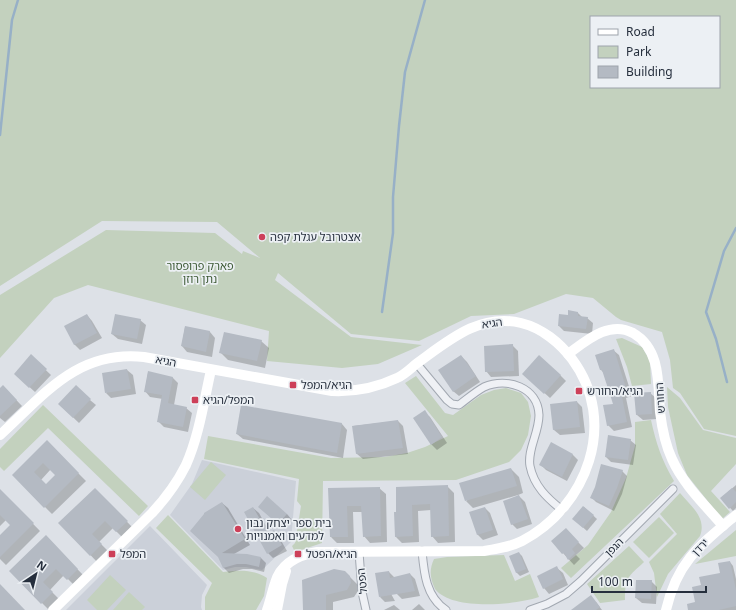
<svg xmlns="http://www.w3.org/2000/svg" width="736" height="610" font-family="'Noto Sans','Noto Sans Hebrew',sans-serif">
  <rect width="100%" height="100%" fill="#dde1e7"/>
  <!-- built -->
  <g fill="#cbd0d9">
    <polygon points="202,460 296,481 291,542 262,570 246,567 235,567 223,570 170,515 192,484"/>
    <polygon points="150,526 207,585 202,595 201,607 202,610 66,610"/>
  </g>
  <!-- green -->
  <g fill="#c3d1be" fill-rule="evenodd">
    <path d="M0,0H736V436L704,429L680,393L673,388L670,360L662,332L621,320L616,317L593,298L566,294L514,314L471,316L419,341L351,334L278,273L275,280L351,337L422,345L378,364L342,368L267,361L269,331L88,285L54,298L0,358V295L106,230L215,233L242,254L243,251L260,258L217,222L102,221L0,286ZM591,17H719V87H591Z"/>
    <polygon points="622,338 642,347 650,361 651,384 632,386 627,367 616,339"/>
    <polygon points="416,376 445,413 453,415 481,395 494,390 506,388 521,393 528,402 531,416 528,435 521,450 509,462 456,480 323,481 322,543 295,552 292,546 295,543 301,506 297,501 299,479 204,459 208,436 331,458 385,457 407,453 425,447 448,436 405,383"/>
    <polygon points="667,387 680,398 703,430 736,438 736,464 711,491 730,512 722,519 687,475 678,453 668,407"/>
    <polygon points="43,405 148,506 139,516 48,428 4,471 0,467 0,449"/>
    <path d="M651,420C656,443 662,461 674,481L571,578L561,568L588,545L611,512L626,478L635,446V422Z"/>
    <polygon points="211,462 226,475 205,500 190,487"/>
    <path d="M680,493C691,506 707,518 700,536L668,574L657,597L654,573L649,562L677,534L660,514Z"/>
    <path d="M168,515L223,572C239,570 253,569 267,578L264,596L256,610H205V597L212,583L156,528Z"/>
    <polygon points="659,517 674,533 649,558 633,542"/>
    <polygon points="736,530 736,556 695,564"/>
    <path d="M629,546L644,562C628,577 625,577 625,600L600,603L587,584Z"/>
    <path d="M504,555L515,581L530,574L539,597C511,606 451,610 435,589C430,578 429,570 434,559L447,557Z"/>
    <polygon points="110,575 126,590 107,610 97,610 87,600"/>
    <polygon points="129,592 145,607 142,610 113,610"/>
  </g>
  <!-- shadow -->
  <g fill="#0003" fill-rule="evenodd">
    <polygon points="578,313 582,317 587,318 593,323 592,334 564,331 559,326 569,316"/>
    <polygon points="87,315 92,321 102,338 80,350 74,344"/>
    <polygon points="140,320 146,325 142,344 118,339 112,334"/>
    <polygon points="185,327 210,332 215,338 212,357 187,352 182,346"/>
    <polygon points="261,341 269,348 265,368 228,360 220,352"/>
    <polygon points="512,345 518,351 519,376 491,377 486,371"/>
    <polygon points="613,350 619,355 632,396 626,398 632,427 614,431 608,425 614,404 604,373 601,370"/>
    <polygon points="31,356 51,375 35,392 15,374"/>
    <polygon points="461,356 467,362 480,382 459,396 453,391"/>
    <polygon points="127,370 133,375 136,394 111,398 106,393"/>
    <polygon points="148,373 173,378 178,383 174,405 186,408 192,413 188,432 164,427 158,421 163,399 150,397 145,391"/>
    <polygon points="560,375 566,381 550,398 529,379"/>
    <polygon points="3,386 22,406 5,422 0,418 0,389"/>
    <polygon points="650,393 656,398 657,419 643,420 637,415 635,394"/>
    <polygon points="90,400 96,405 79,423 59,404"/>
    <polygon points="577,402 582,407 585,433 560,435 554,430 551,405"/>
    <polygon points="242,406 342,424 347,430 343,458 243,439 237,434"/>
    <polygon points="424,412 430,417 447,443 437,450 431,444"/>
    <polygon points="398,421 403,426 408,454 363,459 357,454 353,426"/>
    <polygon points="630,440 636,445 633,465 611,462 606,457"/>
    <path d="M47,442L86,481L52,514L13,475ZM51,469L57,475L46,485L41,480Z"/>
    <polygon points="552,444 573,455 578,460 567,481 546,470 541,465"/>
    <polygon points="511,469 519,477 523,493 518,495 525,502 532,524 517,529 512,524 518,495 473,508 466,501"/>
    <polygon points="622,471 627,476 622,494 614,511 596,502 591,497"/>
    <polygon points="736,485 736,508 733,511 721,498"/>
    <polygon points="447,486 454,493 455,542 438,543 432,536 431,510 418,511 419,542 402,543 396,537 397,513 397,488"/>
    <polygon points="379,488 386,494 387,542 370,543 364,536 363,512 353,512 354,543 337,543 331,537 329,489"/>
    <polygon points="95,489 134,529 124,539 113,528 99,542 109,552 98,563 60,523"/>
    <polygon points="2,492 40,531 6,565 0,559 0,535 1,536 11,525 6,520 0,526 0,494"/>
    <polygon points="222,503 228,508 250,545 234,554 261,558 266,563 264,572 252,569 243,569 229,573 224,568 220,557"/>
    <polygon points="584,507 597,519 587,531 577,522"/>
    <polygon points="253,508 259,513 270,533 274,531 279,537 287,551 273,558 268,553"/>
    <polygon points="485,508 490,513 498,535 483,540 478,535 470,513"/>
    <polygon points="265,512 287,514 292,520 284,529"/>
    <polygon points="571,535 584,548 576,555 580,559 574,565 563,553"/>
    <polygon points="46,537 85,577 75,586 64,575 50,590 60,600 49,610 10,571"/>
    <polygon points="519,553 522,556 529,572 520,576 516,572"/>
    <polygon points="730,562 733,566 736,579 736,610 690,610 697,603 702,586 721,573"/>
    <polygon points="557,568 563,573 568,585 549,594 544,588"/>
    <polygon points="345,572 357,584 358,591 354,597 333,602 333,610 304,610"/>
    <polygon points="389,572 395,578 410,574 415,579 420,596 402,599 393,590 390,592 395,601 385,602 380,597"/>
    <polygon points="651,581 657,587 656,604 642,603 636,598"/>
    <polygon points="596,602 602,610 576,610"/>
    <polygon points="419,604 425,610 412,610"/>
    <polygon points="394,605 400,610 384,610"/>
  </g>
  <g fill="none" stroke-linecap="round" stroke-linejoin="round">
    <!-- stream -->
    <g stroke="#97b0c7" stroke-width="2.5">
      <polyline points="0,135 12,20 18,0"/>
      <polyline points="382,312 393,233 393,197 399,126 405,72 425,0"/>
      <polyline points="727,382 716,339 706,312 724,251 736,228"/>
    </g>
  </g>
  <!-- building -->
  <g fill="#b4bac3" fill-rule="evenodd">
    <polygon points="568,310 578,312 578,316 588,317 586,329 558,326 559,314 568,315"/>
    <polygon points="87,314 97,333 74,345 64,326"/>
    <polygon points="115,314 141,319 137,339 111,334"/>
    <polygon points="185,326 210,331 206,352 181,346"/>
    <polygon points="224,332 262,340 257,361 219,353"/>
    <polygon points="513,344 514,371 485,372 484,346"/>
    <polygon points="614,349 627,391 621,392 627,422 607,426 603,405 613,404 602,370 600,370 595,355"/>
    <polygon points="31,354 47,369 29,388 14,374"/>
    <polygon points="461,355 476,376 453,392 438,370"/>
    <polygon points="539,355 561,375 544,394 522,374"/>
    <polygon points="127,369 131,389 105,393 102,373"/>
    <polygon points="148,371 173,377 168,403 187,407 183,427 157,422 162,395 144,392"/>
    <polygon points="3,385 17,400 0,416 0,388"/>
    <polygon points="76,385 91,399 73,418 58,404"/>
    <polygon points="651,392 652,414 636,415 634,393"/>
    <polygon points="577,401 580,427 553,430 550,404"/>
    <polygon points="241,405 342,423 337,453 236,434"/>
    <polygon points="425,410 442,437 431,445 413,418"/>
    <polygon points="398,420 403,448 356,454 352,426"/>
    <polygon points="608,435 631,439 628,460 605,457"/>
    <path d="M47,440L79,473L44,508L12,475ZM43,463L55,475L46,484L34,472Z"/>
    <polygon points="551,442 573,454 562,477 539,465"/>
    <polygon points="601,464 623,470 617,488 609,506 590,498 595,487"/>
    <polygon points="511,468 517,486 465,501 459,483"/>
    <polygon points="448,485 449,536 431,537 430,504 412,505 413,536 395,537 394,512 396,512 396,487"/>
    <polygon points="380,487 381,536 363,537 361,506 347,506 348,537 330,537 328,488"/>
    <polygon points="95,488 128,521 116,532 105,521 92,534 102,544 90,556 58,523"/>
    <polygon points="732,488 736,492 736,502 729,509 720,498"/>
    <polygon points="0,489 34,523 0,557 0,535 10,525 0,515"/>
    <polygon points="519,495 528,519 511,525 503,501"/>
    <polygon points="267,496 287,514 278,524 258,507"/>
    <polygon points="222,502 245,539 222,553 247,554 261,557 259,567 246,564 237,564 223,568 218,557 190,531 204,514 204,513"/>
    <polygon points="583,506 594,515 583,528 572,519"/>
    <polygon points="253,507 268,533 274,530 282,545 267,554 244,512"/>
    <polygon points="485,507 493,530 477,535 469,512"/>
    <polygon points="566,528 579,542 572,549 575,553 568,560 564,553 562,554 551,541"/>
    <polygon points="46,535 78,569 67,580 56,569 43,582 53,592 41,604 9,571"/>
    <polygon points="519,552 526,569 516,573 509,556"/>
    <polygon points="730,561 736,590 736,606 719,610 688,610 687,604 695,602 692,587 701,585 699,577 720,573 718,563"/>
    <polygon points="557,566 563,579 543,589 537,576"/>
    <polygon points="334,569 345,571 350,576 351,583 347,590 326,595 326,610 303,610 302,580"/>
    <polygon points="389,571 390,578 410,573 415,591 379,597 375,573"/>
    <polygon points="636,580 652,580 651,599 635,598"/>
    <polygon points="0,584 25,610 0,610"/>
    <polygon points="591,595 600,607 596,610 571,610"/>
  </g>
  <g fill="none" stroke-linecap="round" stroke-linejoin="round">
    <defs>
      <g id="street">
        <path d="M417,364L447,400L452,404L459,405C467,399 475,392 484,387C507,377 538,387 539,415C539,433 527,450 530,466C534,486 547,498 562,510"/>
        <path d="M422,551C424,573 426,597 446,610"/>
        <polyline points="359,552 362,592 366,610"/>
        <polyline points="530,610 547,604 566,594 581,581 673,489"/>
      </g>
    </defs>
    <!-- street casing -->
    <use href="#street" stroke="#a2a8b1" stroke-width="9"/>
    <!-- street -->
    <use href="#street" stroke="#eff1f5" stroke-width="7"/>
    <!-- secondary -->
    <g stroke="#fff" stroke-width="10">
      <path d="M568,354C586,341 609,320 633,333C661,349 658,384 660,412C662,428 665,444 672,459C683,484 705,505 723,526"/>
      <path d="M0,435C45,394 77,350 144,357L332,391C355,392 376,388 397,378C404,375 410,369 416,364C448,341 479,313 521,323C542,328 560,343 572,359C619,422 587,507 522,541C510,547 497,549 484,551L317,552C298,555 281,563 275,583C272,592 270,602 267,610"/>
      <path d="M53,610L152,513C165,499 177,483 186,465C199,436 204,401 211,370"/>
      <polyline points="277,610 282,584 286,571"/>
      <path d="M666,610C677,562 700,545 736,515"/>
    </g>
  </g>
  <!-- markers -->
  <g fill="#cd4059" stroke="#ecf0f4" stroke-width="1.5">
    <circle cx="262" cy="237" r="4"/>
    <rect x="289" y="381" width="8" height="8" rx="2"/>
    <rect x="575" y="387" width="8" height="8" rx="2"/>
    <rect x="191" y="396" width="8" height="8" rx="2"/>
    <circle cx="238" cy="529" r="4"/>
    <rect x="108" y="550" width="8" height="8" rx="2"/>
    <rect x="294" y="550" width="8" height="8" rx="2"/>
  </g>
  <g text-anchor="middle" stroke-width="3.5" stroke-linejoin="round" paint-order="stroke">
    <!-- poi labels -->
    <g font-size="11" fill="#262f3d" stroke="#ecf0f4" text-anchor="start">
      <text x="270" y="241">אצטרובל עגלת קפה</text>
      <text x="301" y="389">הגיא/המפל</text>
      <text x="587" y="395">הגיא/החורש</text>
      <text x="203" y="404">המפל/הגיא</text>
      <text x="246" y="527">בית ספר יצחק נבון<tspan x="246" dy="13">למדעים ואמנויות</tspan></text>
      <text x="120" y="558">המפל</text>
      <text x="306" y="558">הגיא/הפטל</text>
    </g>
    <!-- park labels -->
    <g font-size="11" fill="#3c5934" stroke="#ecf0f4">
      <text x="200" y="270">פארק פרופסור<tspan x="200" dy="13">נתן רוזן</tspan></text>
    </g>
    <!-- street labels -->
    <g font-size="11" fill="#262f3d" stroke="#ecf0f4">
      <text transform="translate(492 323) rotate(-8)" y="4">הגיא</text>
      <text transform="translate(166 361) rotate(11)" y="4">הגיא</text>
      <text transform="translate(660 398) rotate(-94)" y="4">החורש</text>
      <text transform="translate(614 547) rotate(-45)" y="4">הגפן</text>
      <text transform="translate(700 547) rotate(-47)" y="4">ירדן</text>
      <text transform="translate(362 581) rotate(-96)" y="4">הפטל</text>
    </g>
  </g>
  <!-- legend -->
  <rect x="590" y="16" width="130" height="72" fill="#ecf0f4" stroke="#9da3ab"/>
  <rect x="598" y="29" width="20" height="6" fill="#ffffff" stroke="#9da3ab"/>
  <text x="626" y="36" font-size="12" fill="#262f3d">Road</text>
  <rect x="598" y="46" width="20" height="12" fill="#c3d1be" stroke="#9da3ab"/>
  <text x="626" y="56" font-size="12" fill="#262f3d">Park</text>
  <rect x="598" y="66" width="20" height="12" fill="#b4bac3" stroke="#9da3ab"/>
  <text x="626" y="76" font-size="12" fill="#262f3d">Building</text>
  <!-- north arrow -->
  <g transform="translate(36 574) rotate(35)" stroke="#ecf0f4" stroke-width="3" paint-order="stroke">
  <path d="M0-3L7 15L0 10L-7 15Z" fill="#262f3d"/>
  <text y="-6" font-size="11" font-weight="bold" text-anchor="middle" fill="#262f3d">N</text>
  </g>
  <!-- scale -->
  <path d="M592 586v6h114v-6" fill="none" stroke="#262f3d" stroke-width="2"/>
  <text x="598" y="586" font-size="12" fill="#262f3d" stroke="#ecf0f4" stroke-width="3" paint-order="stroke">100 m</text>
</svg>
